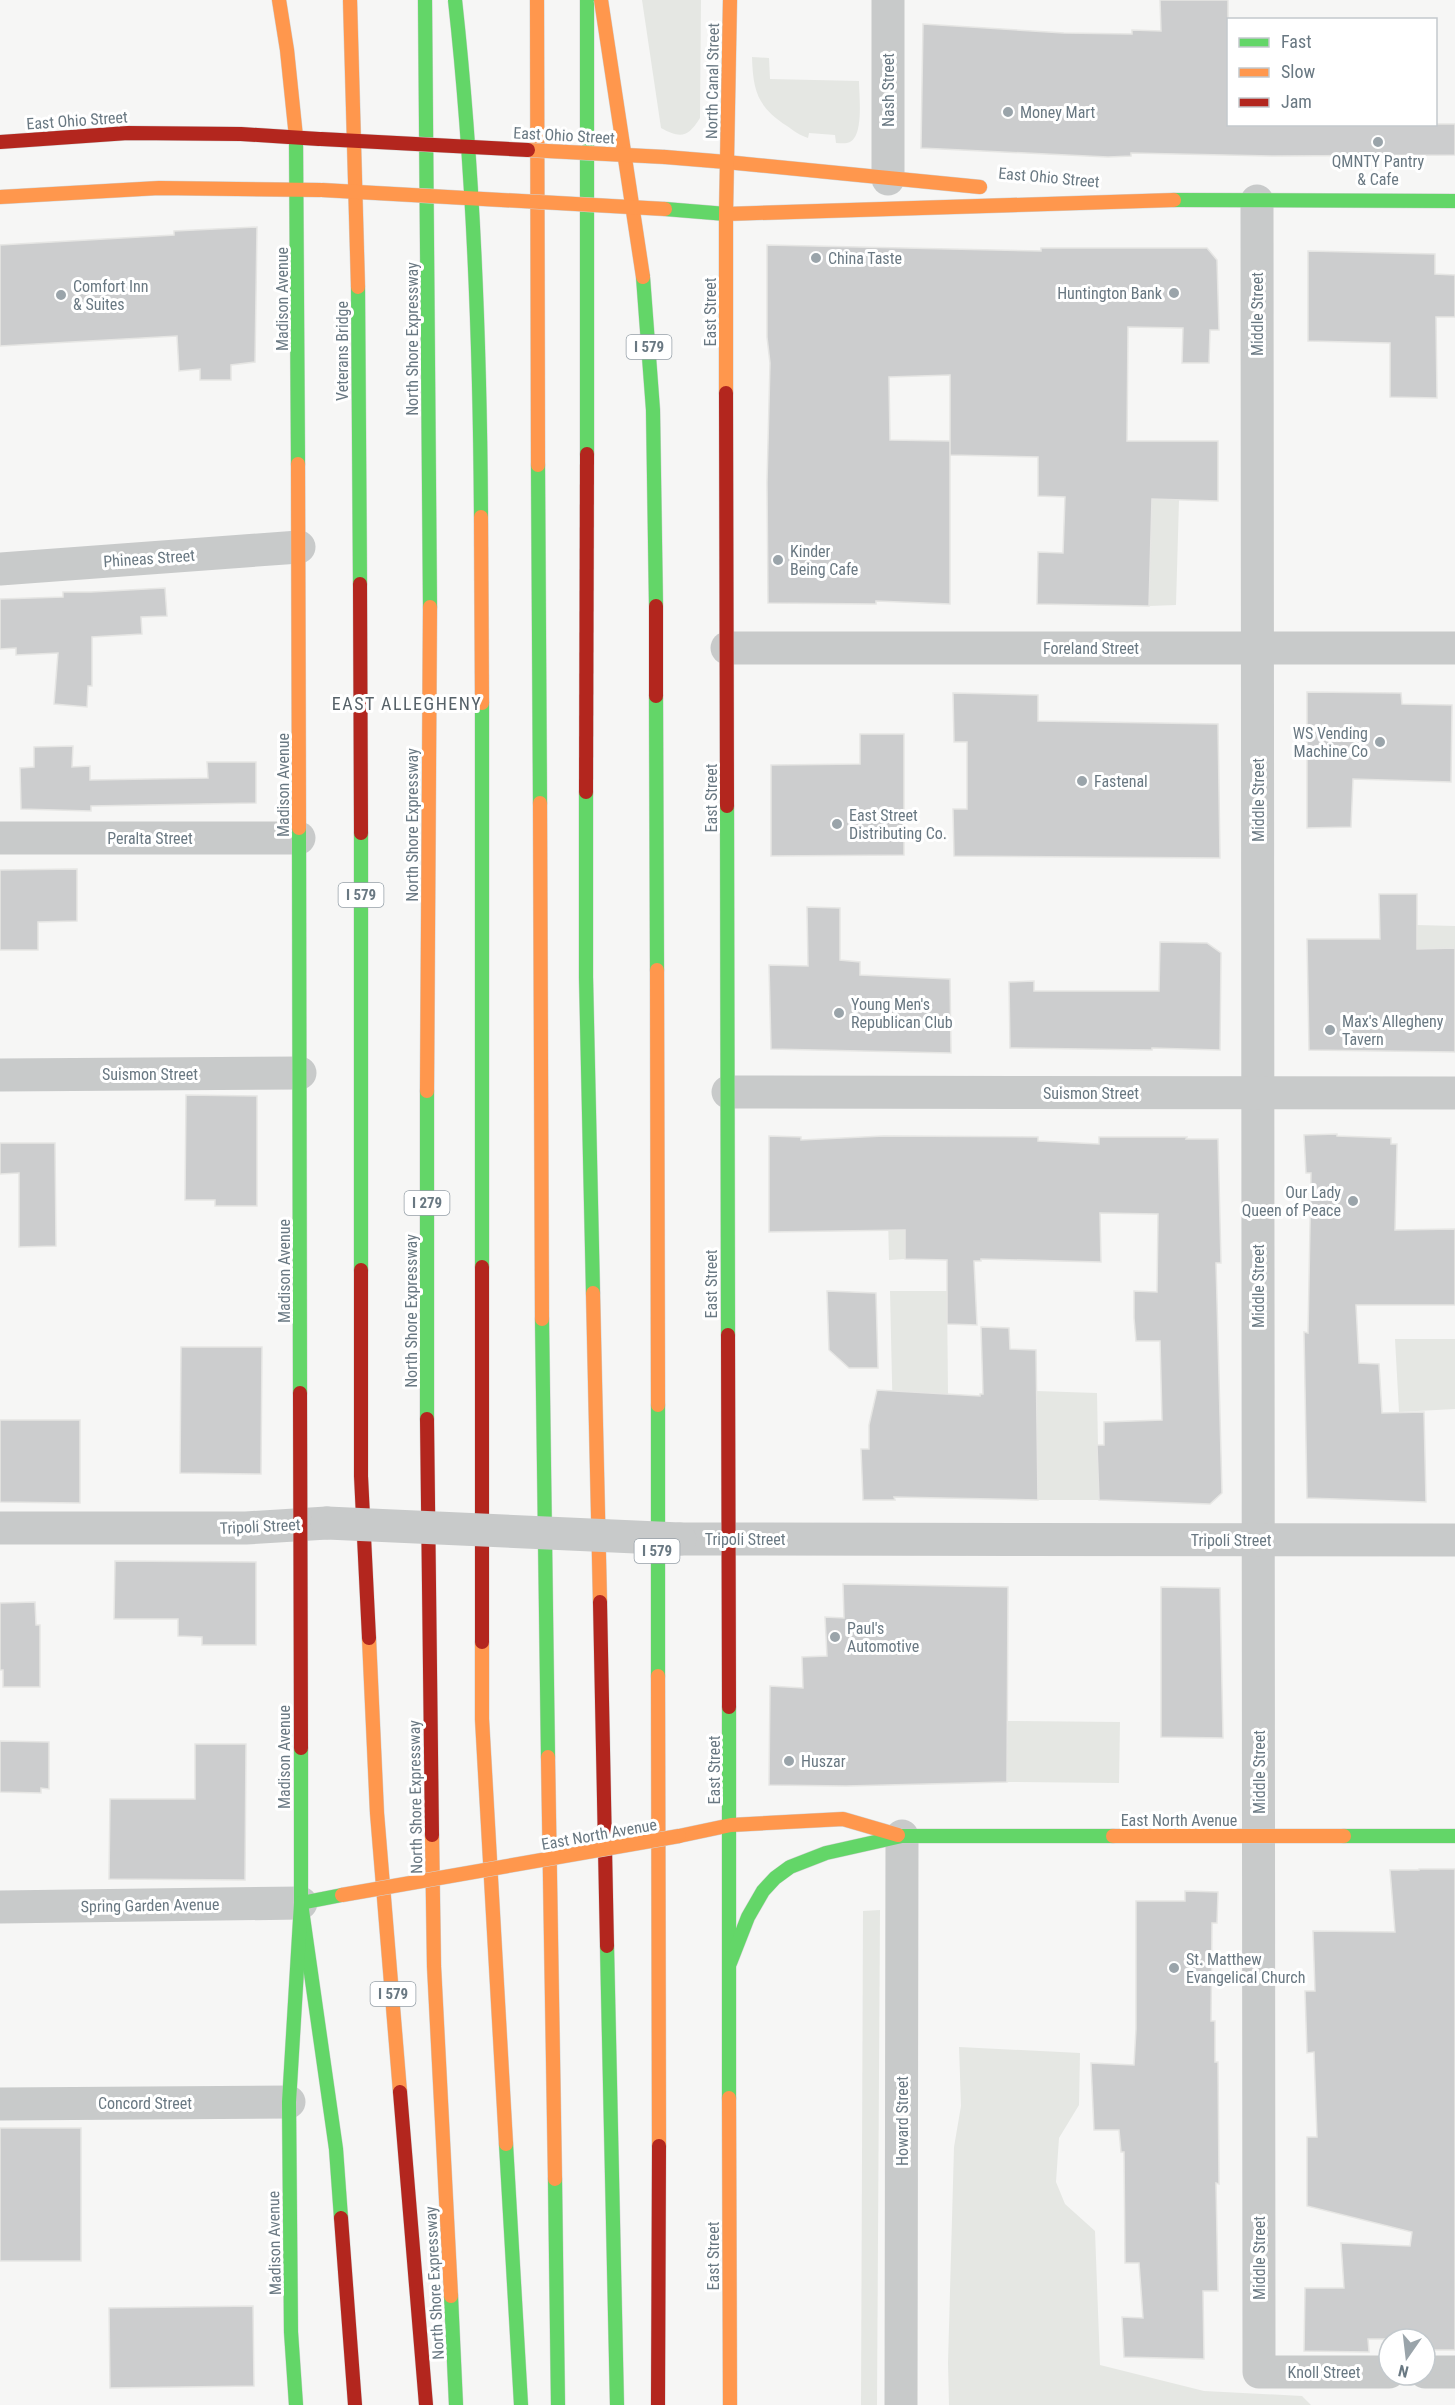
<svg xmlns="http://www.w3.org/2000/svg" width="1455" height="2405" font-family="'Roboto Condensed',sans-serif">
  <rect width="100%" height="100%" fill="#f6f6f5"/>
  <!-- green -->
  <g fill="#e5e7e3">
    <path d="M642,0H701L700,118C688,137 681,139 661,128Z"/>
    <path d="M752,57L769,58L770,79L859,81C859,95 864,135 850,142C846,144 841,143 836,143L835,135L809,133L808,138C799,135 794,131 787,126C758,107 753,92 752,57Z"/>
    <polygon points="1152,499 1179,500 1176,605 1149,606"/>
    <polygon points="1417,925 1455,926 1455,948 1445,948 1417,967"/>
    <polygon points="886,1136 905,1136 905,1259 889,1260"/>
    <polygon points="890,1291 947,1291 948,1394 893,1426"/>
    <polygon points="1395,1339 1455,1339 1455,1409 1399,1412"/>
    <polygon points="1036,1391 1097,1393 1099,1500 1038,1500"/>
    <polygon points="1007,1721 1120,1722 1119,1783 1007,1782"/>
    <polygon points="880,1910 877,2405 861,2405 863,1911"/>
    <polygon points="959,2047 1080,2053 1079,2105 1059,2138 1056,2182 1065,2204 1095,2231 1100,2365 1204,2391 1302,2396 1311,2405 949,2405 948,2363 954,2147 961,2106"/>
  </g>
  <!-- building -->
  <g fill="#cccdce" stroke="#e6e6e4" stroke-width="1.5">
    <polygon points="1160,0 1228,0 1228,124 1455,124 1455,155 1272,156 1131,153 1131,156 1108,157 921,148 923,24 1064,33 1132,34 1132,30 1161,31"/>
    <polygon points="257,227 255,362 231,365 231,380 200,380 200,369 179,371 177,336 0,346 0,245 174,235 174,231"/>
    <polygon points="767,245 1041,251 1041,248 1207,248 1217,260 1219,330 1210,330 1209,363 1182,363 1183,328 1128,327 1127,441 1218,441 1218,501 1152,499 1149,606 1037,604 1038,552 1063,553 1065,497 1038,496 1038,457 950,455 950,375 889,377 890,440 950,441 950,604 876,601 876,604 768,603 767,483 770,363 767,337"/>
    <polygon points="1308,251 1435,254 1435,274 1455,275 1455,317 1436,317 1437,398 1390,397 1390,343 1308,341"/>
    <polygon points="165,588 167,616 141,617 142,634 92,637 92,686 88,686 87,707 54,704 58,653 16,655 16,648 0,649 0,599 63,597 63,592 91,592"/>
    <polygon points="1307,692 1401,693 1402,704 1452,705 1451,782 1353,779 1351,827 1307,828"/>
    <polygon points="953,693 1038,695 1038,721 1218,724 1220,858 954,856 953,809 967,809 967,742 954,742"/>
    <polygon points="860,734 904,734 904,855 771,856 771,765 860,764"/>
    <polygon points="73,746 72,767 90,766 90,780 208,778 207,762 256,762 256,803 91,806 91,811 21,809 20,768 34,767 34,747"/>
    <polygon points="77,869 77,921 38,922 38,950 0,950 0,870"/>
    <polygon points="1379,894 1417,894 1417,949 1455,948 1455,1052 1309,1050 1307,939 1380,939"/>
    <polygon points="807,907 840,908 840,960 860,962 860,975 950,979 951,1053 771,1049 769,965 808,966"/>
    <polygon points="1160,942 1207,943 1221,953 1220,1050 1152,1048 1152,1050 1010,1048 1009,982 1034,981 1034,991 1159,991"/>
    <polygon points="186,1095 257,1096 257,1206 215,1206 215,1200 185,1200"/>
    <polygon points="1337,1134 1337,1136 1391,1138 1391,1144 1397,1144 1395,1230 1455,1229 1455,1305 1356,1305 1359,1363 1379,1364 1382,1413 1424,1412 1426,1502 1307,1498 1304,1332 1308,1333 1311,1173 1306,1173 1304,1135"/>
    <polygon points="769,1136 801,1137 801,1140 884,1136 1038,1137 1038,1141 1099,1144 1099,1137 1187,1137 1186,1139 1218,1139 1221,1263 1216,1263 1222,1493 1210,1504 1099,1500 1097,1445 1104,1445 1104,1422 1162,1420 1160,1341 1136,1341 1134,1318 1134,1291 1157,1292 1158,1214 1100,1213 1101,1262 981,1259 981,1261 974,1261 977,1325 947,1324 947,1260 905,1259 905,1230 769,1232"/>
    <polygon points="0,1143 55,1143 56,1246 19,1247 19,1173 0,1174"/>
    <polygon points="827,1291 876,1293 878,1368 849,1368 829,1350"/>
    <polygon points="981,1327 1009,1328 1010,1349 1036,1350 1038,1500 894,1497 895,1500 863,1500 861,1449 869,1449 869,1425 877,1390 980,1396 980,1394 983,1394"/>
    <polygon points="181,1347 262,1347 261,1474 180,1473"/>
    <polygon points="0,1420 80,1420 80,1503 0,1502"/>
    <polygon points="115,1561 256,1562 256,1645 202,1645 202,1637 178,1636 178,1619 114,1619"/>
    <polygon points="843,1584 1008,1587 1007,1782 846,1786 769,1785 770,1686 803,1688 802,1657 827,1656 825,1617 844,1618"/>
    <polygon points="1161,1587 1220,1588 1223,1738 1161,1737"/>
    <polygon points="35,1602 36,1625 40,1625 40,1687 3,1687 3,1670 0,1670 0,1603"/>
    <polygon points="0,1741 49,1742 49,1789 41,1788 41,1793 0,1792"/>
    <polygon points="195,1744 246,1744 245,1880 109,1879 110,1799 195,1799"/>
    <polygon points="1419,1869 1455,1869 1455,2350 1425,2350 1425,2339 1368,2339 1369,2352 1304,2351 1305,2288 1344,2288 1341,2243 1410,2246 1412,2232 1307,2206 1307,2137 1317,2137 1314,2052 1307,2053 1305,1991 1315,1991 1313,1931 1395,1932 1390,1870 1419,1870"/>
    <polygon points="1185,1891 1218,1892 1217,1923 1212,1923 1211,2021 1215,2021 1215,2062 1218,2062 1219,2184 1216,2183 1218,2291 1203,2291 1204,2359 1124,2357 1122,2317 1143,2318 1139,2263 1125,2263 1124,2152 1121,2152 1119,2130 1094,2130 1091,2063 1134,2065 1136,2029 1136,1901 1185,1901"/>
    <rect x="0" y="2128" width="81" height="133"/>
    <polygon points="253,2306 254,2386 110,2388 109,2308"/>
  </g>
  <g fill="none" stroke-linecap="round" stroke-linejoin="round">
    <defs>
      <g id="fast">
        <polyline points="425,0 430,607"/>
        <polyline points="296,137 298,464"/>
        <polyline points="1174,200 1455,201"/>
        <polyline points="665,209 726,214"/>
        <polyline points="358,287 360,584"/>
        <polyline points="587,454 587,0"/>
        <polyline points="538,465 540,803"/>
        <polyline points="656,696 657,970"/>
        <polyline points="482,703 482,1267"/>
        <polyline points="586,792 586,977 593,1293"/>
        <polyline points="727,806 728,1335"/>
        <polyline points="299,828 300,1393"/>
        <polyline points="361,833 361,1270"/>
        <polyline points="427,1091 427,1419"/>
        <polyline points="542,1319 548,1757"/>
        <polyline points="658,1405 658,1676"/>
        <polyline points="729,1707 729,2098"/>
        <polyline points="301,1748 301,1903"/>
        <polyline points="1344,1836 1455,1836"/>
        <polyline points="301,1903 336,2149 341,2218"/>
        <polyline points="607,1946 617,2405"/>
        <polyline points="730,1963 748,1917 763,1891 775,1878 790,1867 826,1853 902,1836 1113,1836"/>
        <polyline points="506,2144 521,2405"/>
        <polyline points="555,2179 558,2405"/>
        <polyline points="451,2296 456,2405"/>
        <polyline points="296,2405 291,2332 289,2102 301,1903 342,1895"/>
      </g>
      <g id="slow">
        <polyline points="279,0 287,50 296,137"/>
        <polyline points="537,0 538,465"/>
        <polyline points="665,157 726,162"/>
        <polyline points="726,162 980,187"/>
        <polyline points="0,197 159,188 320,190"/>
        <polyline points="726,214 1174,200"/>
        <polyline points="726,393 726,214 730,0"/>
        <polyline points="298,464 299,828"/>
        <polyline points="540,803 542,1319"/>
        <polyline points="657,970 658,1405"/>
        <polyline points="427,1091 430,607"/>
        <polyline points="593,1293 600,1602"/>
        <polyline points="369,1638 377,1813 400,2092"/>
        <polyline points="482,1642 482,1719 506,2144"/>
        <polyline points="658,1676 659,2146"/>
        <polyline points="548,1757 555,2179"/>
        <polyline points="432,1835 434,1966 451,2296"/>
        <polyline points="679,1836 731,1825 843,1819 898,1835"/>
        <polyline points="1113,1836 1344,1836"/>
        <polyline points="729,2098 730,2405"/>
      </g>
      <g id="jam">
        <polyline points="0,142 128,133 241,134 319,139"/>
        <polyline points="726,393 727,806"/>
        <polyline points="360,584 361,833"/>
        <polyline points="586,792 587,454"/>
        <polyline points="482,1267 482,1642"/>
        <polyline points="361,1270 361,1476 369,1638"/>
        <polyline points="728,1335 729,1707"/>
        <polyline points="300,1393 301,1748"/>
        <polyline points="427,1419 432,1835"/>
        <polyline points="600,1602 607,1946"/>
        <polyline points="400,2092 426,2405"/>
        <polyline points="341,2218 355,2405"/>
        <polyline points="658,2405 659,2146"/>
      </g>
    </defs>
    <!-- fast casing -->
    <use href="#fast" stroke="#d2d3d3" stroke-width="15"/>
    <!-- slow casing -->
    <use href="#slow" stroke="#d2d3d3" stroke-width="15"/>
    <!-- jam casing -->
    <use href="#jam" stroke="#d2d3d3" stroke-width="15"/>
    <!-- street -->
    <g stroke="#c8caca" stroke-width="33">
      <polyline points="888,179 888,0"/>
      <polyline points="1257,201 1259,2372 1389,2372"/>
      <polyline points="0,569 299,547"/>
      <polyline points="727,648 1455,648"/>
      <polyline points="0,838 299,838"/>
      <polyline points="0,1075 300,1073"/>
      <polyline points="728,1092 1455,1093"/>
      <polyline points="0,1528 246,1528 327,1523"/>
      <polyline points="680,1539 1455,1540"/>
      <polyline points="0,1907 301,1903"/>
      <polyline points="0,2104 289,2102"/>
      <polyline points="1425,2372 1455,2372"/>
      <polyline points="901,2405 902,1836"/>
    </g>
    <!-- fast -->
    <use href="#fast" stroke="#63d668" stroke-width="14"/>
    <!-- slow -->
    <use href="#slow" stroke="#ff974d" stroke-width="14"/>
    <!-- jam -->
    <use href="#jam" stroke="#b3261e" stroke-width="14"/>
    <defs>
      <g id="fast-bridge">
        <path d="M455,0C474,172 480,344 481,517"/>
        <polyline points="643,277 653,410 656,606"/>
      </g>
      <g id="slow-bridge">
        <polyline points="350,0 358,287"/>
        <polyline points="601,0 643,277"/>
        <polyline points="528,150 665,157"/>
        <polyline points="322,190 665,209"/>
        <polyline points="481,517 482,703"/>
        <polyline points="342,1895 679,1836"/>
      </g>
      <g id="jam-bridge">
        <polyline points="321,139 528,150"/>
        <polyline points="656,696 656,606"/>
      </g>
    </defs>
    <!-- fast-bridge casing -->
    <use href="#fast-bridge" stroke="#d2d3d3" stroke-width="15" stroke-linecap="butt"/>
    <!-- slow-bridge casing -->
    <use href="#slow-bridge" stroke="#d2d3d3" stroke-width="15" stroke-linecap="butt"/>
    <!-- jam-bridge casing -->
    <use href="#jam-bridge" stroke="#d2d3d3" stroke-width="15" stroke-linecap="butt"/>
    <!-- street-bridge -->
    <polyline stroke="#c8caca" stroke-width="33" points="327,1523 680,1539"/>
    <!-- fast-bridge -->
    <use href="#fast-bridge" stroke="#63d668" stroke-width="14"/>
    <!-- slow-bridge -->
    <use href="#slow-bridge" stroke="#ff974d" stroke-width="14"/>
    <!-- jam-bridge -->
    <use href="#jam-bridge" stroke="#b3261e" stroke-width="14"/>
  </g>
  <!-- markers -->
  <g fill="#9aa4aa" stroke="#fff" stroke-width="2">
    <circle cx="1008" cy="112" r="6"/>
    <circle cx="1378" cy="142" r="6"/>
    <circle cx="816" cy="258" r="6"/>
    <circle cx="1174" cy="293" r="6"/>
    <circle cx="61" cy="295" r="6"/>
    <circle cx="778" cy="560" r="6"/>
    <circle cx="1380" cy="742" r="6"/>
    <circle cx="1082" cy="781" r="6"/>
    <circle cx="837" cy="824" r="6"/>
    <circle cx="839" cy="1013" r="6"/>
    <circle cx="1330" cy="1030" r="6"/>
    <circle cx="1353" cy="1201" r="6"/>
    <circle cx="835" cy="1637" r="6"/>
    <circle cx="789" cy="1761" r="6"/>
    <circle cx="1174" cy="1968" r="6"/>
  </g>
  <g text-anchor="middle" stroke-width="6" stroke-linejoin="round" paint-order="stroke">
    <!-- shield labels -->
    <g fill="#fff" stroke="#96a0a8" stroke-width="1.5">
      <rect x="626.5" y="335" width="45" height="24" rx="4.5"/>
      <rect x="338.5" y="883" width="45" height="24" rx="4.5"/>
      <rect x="404.5" y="1191" width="45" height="24" rx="4.5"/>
      <rect x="634.5" y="1539" width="45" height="24" rx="4.5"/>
      <rect x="370.5" y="1982" width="45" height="24" rx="4.5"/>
    </g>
    <g font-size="15" font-weight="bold" fill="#697882">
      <text x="649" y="352">I 579</text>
      <text x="361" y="900">I 579</text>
      <text x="427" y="1208">I 279</text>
      <text x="657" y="1556">I 579</text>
      <text x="393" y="1999">I 579</text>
    </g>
    <!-- street labels -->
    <g font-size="16" fill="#697882" stroke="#fff">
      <text transform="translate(712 81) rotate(-89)" y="6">North Canal Street</text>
      <text transform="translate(888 90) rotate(-90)" y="6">Nash Street</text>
      <text transform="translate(77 120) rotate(-4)" y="6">East Ohio Street</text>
      <text transform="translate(564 135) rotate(3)" y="6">East Ohio Street</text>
      <text transform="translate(1049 177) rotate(5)" y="6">East Ohio Street</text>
      <text transform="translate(282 299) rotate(-90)" y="6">Madison Avenue</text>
      <text transform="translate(710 312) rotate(-90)" y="6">East Street</text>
      <text transform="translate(1257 314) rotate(-90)" y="6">Middle Street</text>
      <text transform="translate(412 339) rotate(-90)" y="6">North Shore Expressway</text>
      <text transform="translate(342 351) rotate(-90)" y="6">Veterans Bridge</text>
      <text transform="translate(149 558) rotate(-4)" y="6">Phineas Street</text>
      <text x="1091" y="654">Foreland Street</text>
      <text transform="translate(283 785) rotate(-90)" y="6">Madison Avenue</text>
      <text transform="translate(711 798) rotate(-90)" y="6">East Street</text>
      <text transform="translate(1258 800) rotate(-90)" y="6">Middle Street</text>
      <text transform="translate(412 825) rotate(-90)" y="6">North Shore Expressway</text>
      <text x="150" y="844">Peralta Street</text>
      <text x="150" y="1080">Suismon Street</text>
      <text x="1091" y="1099">Suismon Street</text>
      <text transform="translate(284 1271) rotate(-90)" y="6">Madison Avenue</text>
      <text transform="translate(711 1284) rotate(-90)" y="6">East Street</text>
      <text transform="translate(1258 1286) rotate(-90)" y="6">Middle Street</text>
      <text transform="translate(411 1311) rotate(-90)" y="6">North Shore Expressway</text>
      <text transform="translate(260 1526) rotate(-3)" y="6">Tripoli Street</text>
      <text x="745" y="1545">Tripoli Street</text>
      <text x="1231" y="1546">Tripoli Street</text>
      <text transform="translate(284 1757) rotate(-90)" y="6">Madison Avenue</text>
      <text transform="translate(714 1770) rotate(-90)" y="6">East Street</text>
      <text transform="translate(1259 1772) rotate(-90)" y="6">Middle Street</text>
      <text transform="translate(415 1797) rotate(-91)" y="6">North Shore Expressway</text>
      <text x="1179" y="1826">East North Avenue</text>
      <text transform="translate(599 1834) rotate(-10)" y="6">East North Avenue</text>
      <text transform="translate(150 1905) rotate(-1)" y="6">Spring Garden Avenue</text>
      <text x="145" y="2109">Concord Street</text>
      <text transform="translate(902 2121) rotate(-90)" y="6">Howard Street</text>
      <text transform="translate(274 2243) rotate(-91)" y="6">Madison Avenue</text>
      <text transform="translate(713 2256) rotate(-90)" y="6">East Street</text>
      <text transform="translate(1259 2258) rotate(-90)" y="6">Middle Street</text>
      <text transform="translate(434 2283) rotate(-93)" y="6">North Shore Expressway</text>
      <text x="1324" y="2378">Knoll Street</text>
    </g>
    <!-- poi labels -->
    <g font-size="16" fill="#697882" stroke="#fff" text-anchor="start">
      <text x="1020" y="118">Money Mart</text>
      <text x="1378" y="167" text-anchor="middle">QMNTY Pantry<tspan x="1378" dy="18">&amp; Cafe</tspan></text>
      <text x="828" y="264">China Taste</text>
      <text x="73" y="292">Comfort Inn<tspan x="73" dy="18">&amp; Suites</tspan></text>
      <text x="1162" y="299" text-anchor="end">Huntington Bank</text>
      <text x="790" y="557">Kinder<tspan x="790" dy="18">Being Cafe</tspan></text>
      <text x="1368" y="739" text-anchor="end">WS Vending<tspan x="1368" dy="18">Machine Co</tspan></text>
      <text x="1094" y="787">Fastenal</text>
      <text x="849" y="821">East Street<tspan x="849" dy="18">Distributing Co.</tspan></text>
      <text x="851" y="1010">Young Men's<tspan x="851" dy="18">Republican Club</tspan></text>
      <text x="1342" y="1027">Max's Allegheny<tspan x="1342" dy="18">Tavern</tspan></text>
      <text x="1341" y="1198" text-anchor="end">Our Lady<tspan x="1341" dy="18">Queen of Peace</tspan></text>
      <text x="847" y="1634">Paul's<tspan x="847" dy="18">Automotive</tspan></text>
      <text x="801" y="1767">Huszar</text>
      <text x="1186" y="1965">St. Matthew<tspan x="1186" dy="18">Evangelical Church</tspan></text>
    </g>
    <!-- neighbourhood labels -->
    <g font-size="18" letter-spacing="1.5" fill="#566168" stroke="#fff">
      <text x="407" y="710">EAST ALLEGHENY</text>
    </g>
  </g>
  <!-- legend -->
  <rect x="1227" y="18" width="210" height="108" fill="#ffffff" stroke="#c3c9cd" stroke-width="1.5"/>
  <rect x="1239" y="38" width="30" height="9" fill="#63d668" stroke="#c3c9cd" stroke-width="1.5"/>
  <text x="1281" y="48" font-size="18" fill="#697882">Fast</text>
  <rect x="1239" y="68" width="30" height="9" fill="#ff974d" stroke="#c3c9cd" stroke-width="1.5"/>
  <text x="1281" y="78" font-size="18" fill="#697882">Slow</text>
  <rect x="1239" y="98" width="30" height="9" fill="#b3261e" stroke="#c3c9cd" stroke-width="1.5"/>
  <text x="1281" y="108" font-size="18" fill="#697882">Jam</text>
  <!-- north arrow -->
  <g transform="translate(1407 2357) rotate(194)"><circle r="28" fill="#ffffff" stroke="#c3c9cd" stroke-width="1.5"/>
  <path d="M0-4.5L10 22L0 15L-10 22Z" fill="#9aa4aa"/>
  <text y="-9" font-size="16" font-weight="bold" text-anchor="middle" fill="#697882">N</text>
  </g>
</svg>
